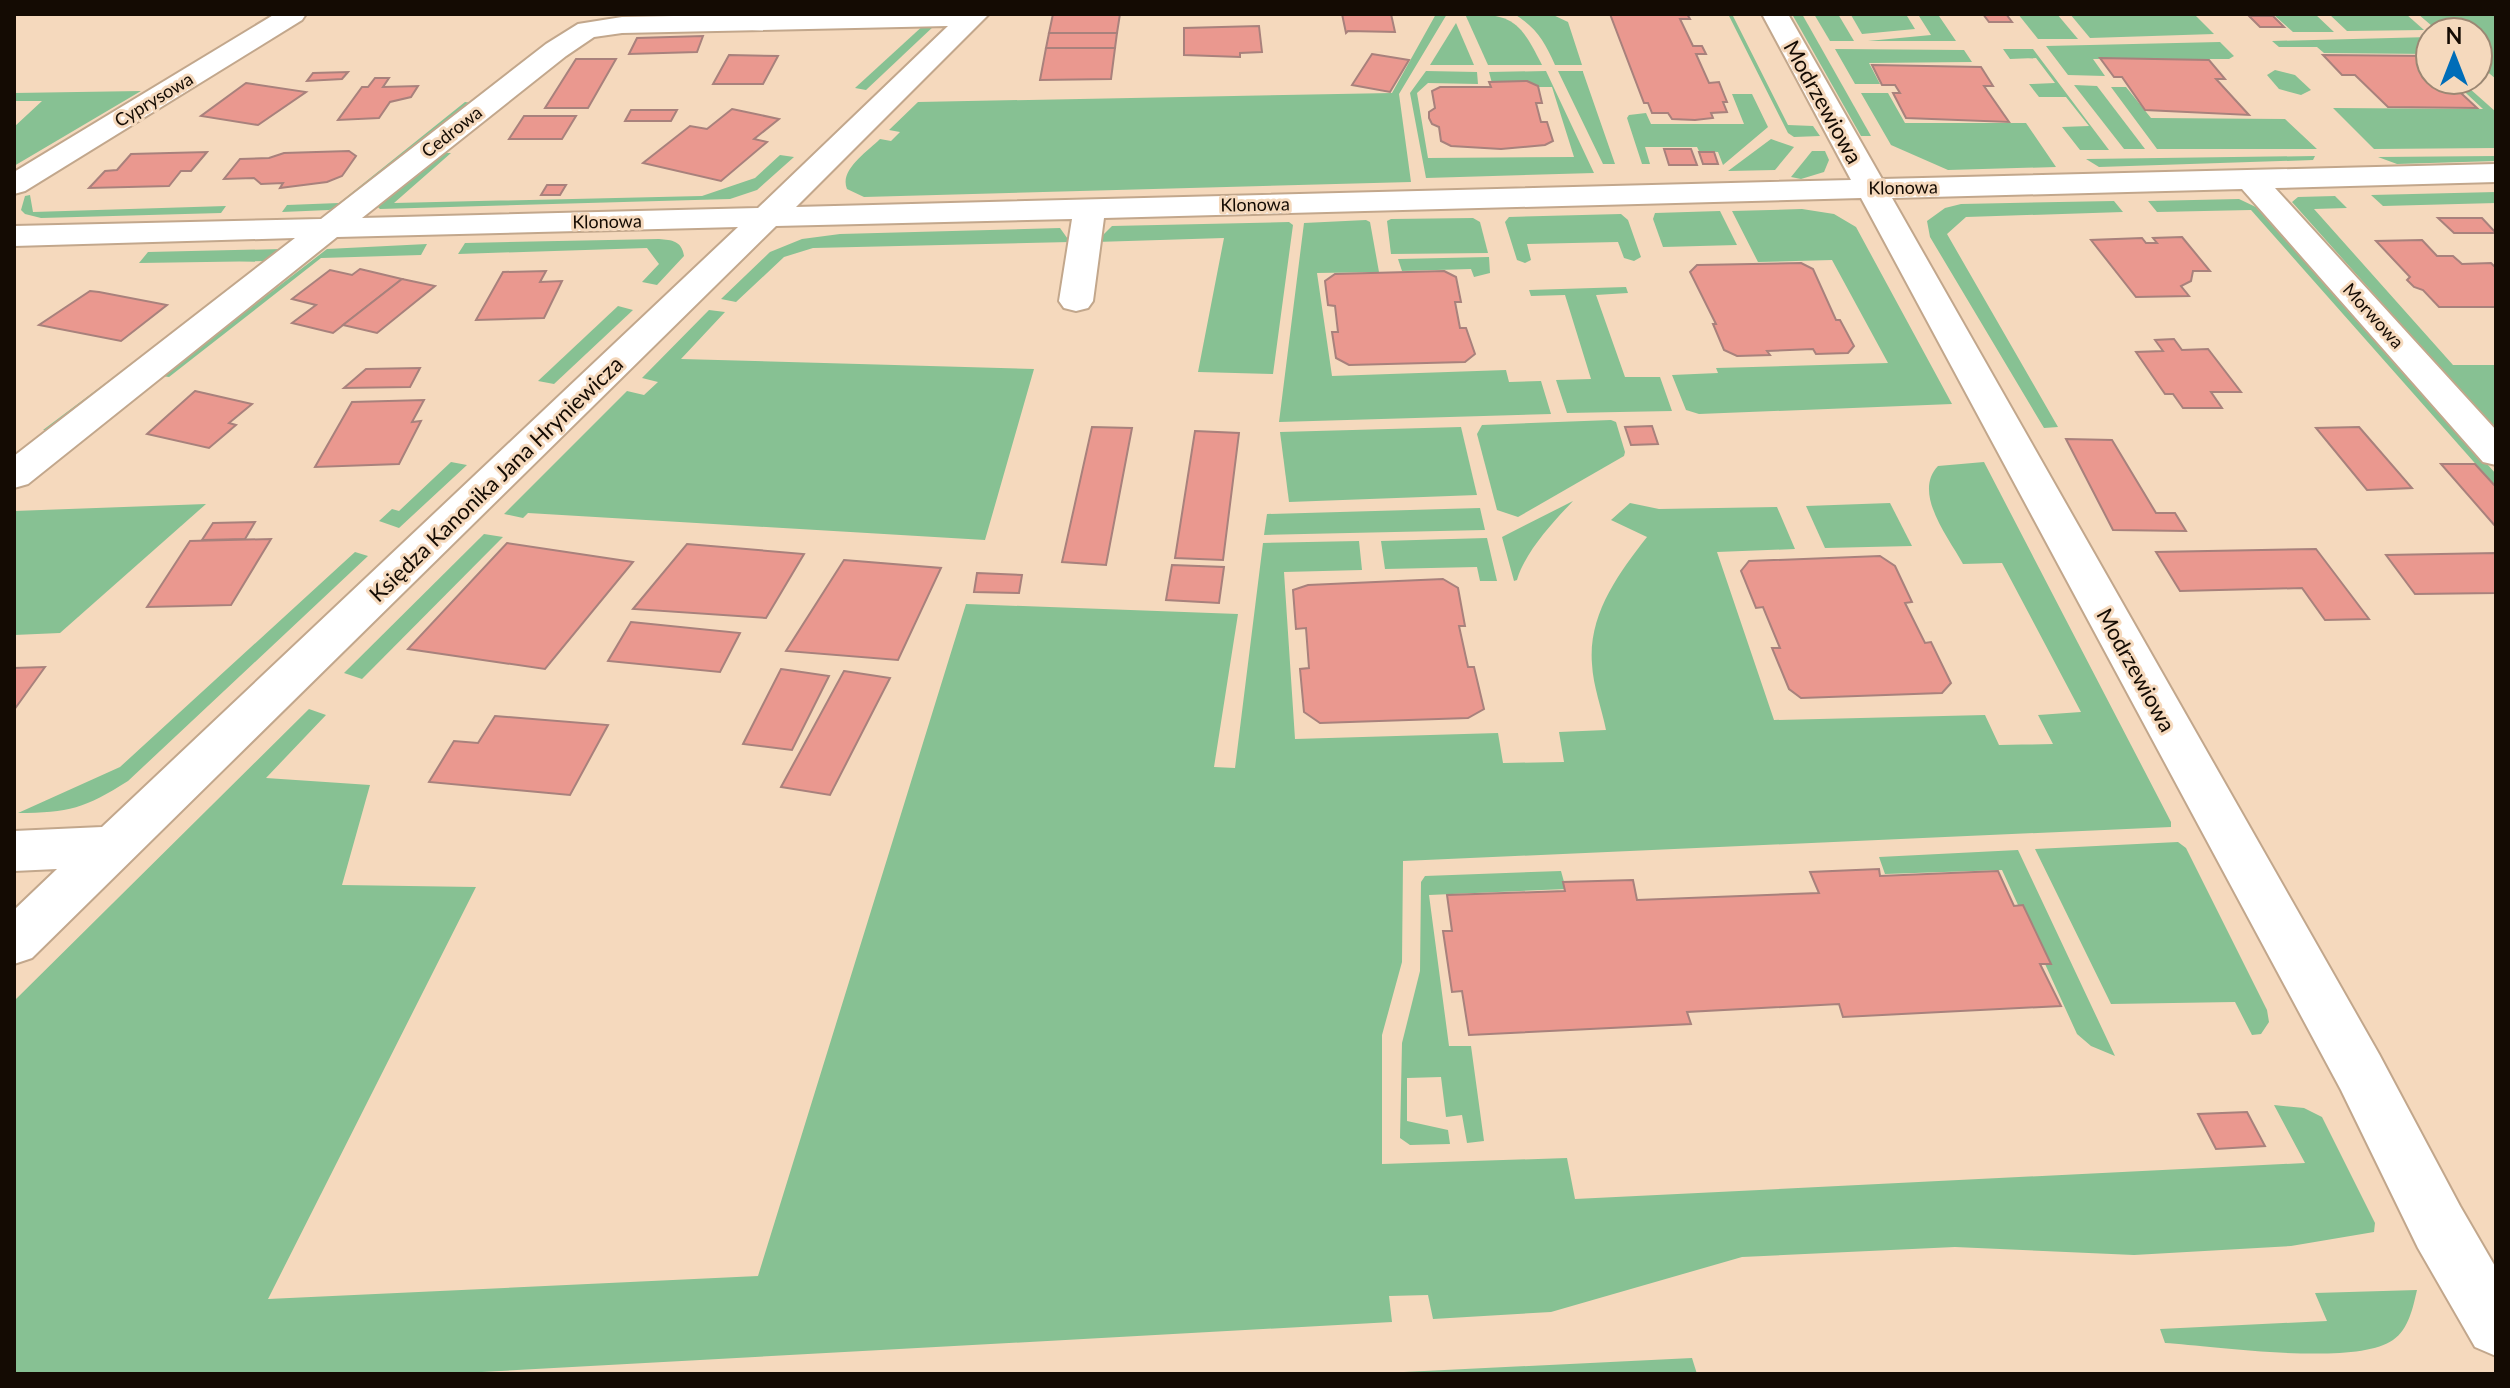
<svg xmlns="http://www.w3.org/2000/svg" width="2510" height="1388" font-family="Lato,sans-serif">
  <rect width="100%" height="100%" fill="#f5d9bd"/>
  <!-- green -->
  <g fill="#87c193">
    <path d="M1436,14H1447L1399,94L1411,182L864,197L847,189C839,170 867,152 880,139L891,141L900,132L889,130L918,102L1392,93Z"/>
    <path d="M1465,14C1514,14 1520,22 1542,65H1488Z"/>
    <path d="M1514,14H1551L1568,22L1582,65H1555C1545,42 1536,27 1514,14Z"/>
    <polygon points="1728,14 1732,14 1788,125 1813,126 1820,136 1794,137 1788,133"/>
    <polygon points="1792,14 1802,14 1871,136 1861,136"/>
    <polygon points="1814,14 1838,14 1854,41 1830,41"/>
    <polygon points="2018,14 2057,14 2078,39 2038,39"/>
    <polygon points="2070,14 2194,14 2214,34 2090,38"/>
    <polygon points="2248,14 2315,14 2334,32 2293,32 2274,15"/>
    <polygon points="2329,14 2406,14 2424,30 2347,31"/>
    <polygon points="2418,14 2496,14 2496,79 2478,64 2478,32 2439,32"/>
    <polygon points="1851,15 1907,16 1915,29 1862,34"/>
    <polygon points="1919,16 1939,16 1956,41 1868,41 1931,35"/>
    <polygon points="926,23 935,25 866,90 855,88"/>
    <polygon points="1456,23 1474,65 1430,65"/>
    <polygon points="2430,37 2430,54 2324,53 2317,47 2279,47 2272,41"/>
    <polygon points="2220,42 2234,56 2229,59 2093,59 2105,76 2068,75 2046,46"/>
    <polygon points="1835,49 1964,50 1972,62 1869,63 1880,84 1855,84"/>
    <polygon points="2003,49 2033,49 2109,150 2080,150 2062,127 2089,126 2066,97 2039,97 2029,84 2055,83 2036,58 2010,59"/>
    <polygon points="2275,70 2295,75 2311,90 2301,95 2279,89 2267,75"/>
    <polygon points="1426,71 1477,72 1478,84 1428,83 1417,93 1428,158 1574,157 1552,87 1493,87 1489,72 1546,71 1594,173 1426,178 1410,93"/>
    <polygon points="1583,71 1583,72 1615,164 1603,164 1558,71"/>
    <polygon points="2452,80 2460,80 2496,112 2496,148 2374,149 2333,108 2483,109"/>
    <polygon points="2074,85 2097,86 2145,149 2124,149"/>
    <polygon points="2111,87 2126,87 2151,118 2285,119 2317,149 2157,149"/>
    <polygon points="141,91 14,166 14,127 42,101 14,101 14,93"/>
    <polygon points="1861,93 1888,93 1905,123 2026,123 2056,167 1948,170 1891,145"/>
    <polygon points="1732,94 1752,94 1768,127 1723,165 1718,152 1699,151 1697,147 1645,147 1650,164 1642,164 1627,118 1629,115 1646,113 1651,124 1744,124"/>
    <polygon points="465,102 473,103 340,206 329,210 282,212 287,205 339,203"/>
    <polygon points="1771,139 1794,147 1775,170 1728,171"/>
    <polygon points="1812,151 1825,151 1829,160 1824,172 1801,179 1791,177"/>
    <polygon points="444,153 451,153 394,203 702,196 755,178 780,155 794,157 757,190 730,199 380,209 377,206"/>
    <polygon points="2315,156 2313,160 2099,167 2086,159"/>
    <polygon points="2496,156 2496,161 2397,164 2378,157"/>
    <polygon points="2496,192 2496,203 2383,206 2371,195"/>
    <polygon points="30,195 33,212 226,206 221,213 41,218 25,214 21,210 25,196"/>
    <polygon points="2335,196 2347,208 2314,209 2453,365 2496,365 2496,431 2292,202 2298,197"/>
    <polygon points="2239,199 2260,209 2496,474 2496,487 2251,210 2157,212 2148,201"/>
    <polygon points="2114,201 2123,212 1966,217 1947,234 2058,427 2044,428 1930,237 1927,221 1945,208 1961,204"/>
    <polygon points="1802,209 1834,214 1856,227 1952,404 1699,414 1686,410 1672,375 1718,373 1716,368 1888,363 1832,260 1758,262 1732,211"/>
    <polygon points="1720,211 1737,245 1663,247 1653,219 1655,213"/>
    <polygon points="1621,214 1628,220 1641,257 1634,261 1624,258 1618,242 1527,244 1531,260 1525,263 1517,260 1505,222 1509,217"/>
    <polygon points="1473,218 1480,222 1488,253 1391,254 1387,221 1391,219"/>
    <polygon points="1366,220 1370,222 1379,272 1317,273 1332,376 1506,370 1509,382 1541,381 1551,414 1279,422 1304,223"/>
    <polygon points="1289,222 1293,225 1273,374 1198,372 1224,238 1096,242 1112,226"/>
    <polygon points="1060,228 1070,242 813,248 784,257 736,302 721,299 770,252 802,239 840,234"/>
    <path d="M659,239C672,240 682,241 684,256L657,285L642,282L659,264L647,248L458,254L465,243Z"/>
    <polygon points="427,244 421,255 321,258 169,377 162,376 327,249"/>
    <polygon points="282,249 285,251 50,430 43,430 268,261 139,263 148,252"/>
    <polygon points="1489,257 1490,273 1474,277 1471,269 1402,271 1398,259"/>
    <polygon points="1626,287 1628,293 1596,295 1625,377 1660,377 1672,411 1567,413 1556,380 1591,379 1565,295 1531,296 1529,290"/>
    <polygon points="618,306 633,310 554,384 538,381"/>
    <polygon points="709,310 725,312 681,359 1034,369 985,540 528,513 523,518 504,514 627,391 644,395 658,382 642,378"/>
    <polygon points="1611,420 1616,422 1625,452 1624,456 1518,517 1497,510 1477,434 1482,425"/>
    <polygon points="1461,427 1477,495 1289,502 1280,432"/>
    <polygon points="451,462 467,465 399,528 379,521 392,509 399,511"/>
    <path d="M1984,462L2171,822V827L1403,861L1402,962L1382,1035V1164L1567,1158L1575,1199L2305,1163L2274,1105L2304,1108L2322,1117L2375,1223L2374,1232L2291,1246L2134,1255L1955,1247L1742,1257L1551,1312L1433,1319L1428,1295L1389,1296L1392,1322L445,1374H14V1001L309,709L326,715L266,778L370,785L342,885L476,887L268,1299L758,1276L966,604L1238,614L1214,767L1235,768L1263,543L1359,541L1362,570L1284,572L1295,739L1498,733L1503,763L1564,762L1559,732L1606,730C1602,709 1593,686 1592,664C1588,615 1618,574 1647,537L1611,520L1630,503L1659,509L1777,507L1795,549L1717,552L1774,720L1985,715L1999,745L2053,744L2038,715L2081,712L2002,563L1963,564C1949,538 1912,493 1938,466Z"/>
    <path d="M1573,501C1553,522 1525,552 1517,580L1514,581L1502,537Z"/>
    <polygon points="1890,503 1912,546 1825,548 1806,506"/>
    <polygon points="206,504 60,633 14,635 14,511"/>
    <polygon points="1480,508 1485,530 1264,535 1267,514"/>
    <polygon points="484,534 503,537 362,679 344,673"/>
    <polygon points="1487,538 1497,581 1480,581 1477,567 1385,569 1381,541"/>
    <path d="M355,552L368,556L128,781C85,808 69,813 18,813L120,767Z"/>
    <polygon points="2178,842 2186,848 2267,1010 2269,1022 2261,1034 2252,1035 2235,1002 2111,1004 2035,849"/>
    <polygon points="2018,850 2115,1056 2091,1046 2077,1034 2002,870 1885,874 1879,857"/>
    <polygon points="1561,871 1566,889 1429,895 1449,1046 1471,1046 1484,1141 1467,1143 1462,1115 1446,1117 1441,1077 1407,1078 1407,1121 1448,1130 1450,1144 1410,1145 1400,1138 1402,1043 1420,971 1421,882 1425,876"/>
    <path d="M2417,1290C2413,1307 2409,1329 2393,1340C2355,1367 2214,1346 2165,1343L2160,1329L2327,1321L2315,1293Z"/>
    <polygon points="1692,1358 1697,1374 1363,1374"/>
  </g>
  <!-- building -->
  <g fill="#ea988f" stroke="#a8817c" stroke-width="2">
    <polygon points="1053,14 1120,14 1117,33 1049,33"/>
    <polygon points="1342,14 1391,14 1395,32 1348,31 1346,33"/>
    <polygon points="1610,14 1687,14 1690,19 1680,19 1693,46 1702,46 1706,54 1696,54 1709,83 1719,82 1727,102 1723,102 1727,112 1711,113 1713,118 1695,120 1672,119 1668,113 1652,113 1648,103 1644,103"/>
    <polygon points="1983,14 2006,14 2012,22 1989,22"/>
    <polygon points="2249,16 2273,16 2284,27 2260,27"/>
    <polygon points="1259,26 1262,52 1240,53 1240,57 1184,55 1184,28"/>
    <polygon points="1049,33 1117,33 1115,48 1046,48"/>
    <polygon points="703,36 697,52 629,54 637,38"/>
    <polygon points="1046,48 1115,48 1111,79 1040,80"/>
    <polygon points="1372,54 1409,60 1390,92 1352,85"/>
    <polygon points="729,55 778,56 763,84 713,84"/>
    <polygon points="2323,55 2430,56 2430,80 2447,80 2477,108 2388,107 2355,75 2342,75"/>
    <polygon points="2100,58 2209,60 2225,79 2216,79 2249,115 2145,110 2122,77 2114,77"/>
    <polygon points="576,59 616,59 588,108 545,108"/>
    <polygon points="1872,65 1981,67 1993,86 1984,86 2009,122 1906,118 1893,93 1900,93 1895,85 1882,85"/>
    <polygon points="348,72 342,79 307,81 313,73"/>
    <polygon points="375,78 389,78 383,87 418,86 411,97 390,102 379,118 338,120 362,87 368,87"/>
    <polygon points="1527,81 1538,86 1542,103 1536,103 1541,122 1547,122 1553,141 1545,145 1501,149 1451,146 1441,141 1439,127 1432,124 1429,118 1429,112 1435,108 1432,91 1440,87 1491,87 1489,82"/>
    <polygon points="246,83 306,92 258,125 201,116"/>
    <polygon points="732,109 779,119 754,139 767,142 721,181 643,163 690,126 707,129"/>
    <polygon points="631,110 677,110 671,121 625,121"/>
    <polygon points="524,116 576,116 562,139 509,139"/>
    <polygon points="1664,149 1691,149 1697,165 1669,165"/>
    <polygon points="349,151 356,156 342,176 327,182 280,188 283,183 261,184 254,178 224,179 240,159 269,158 284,153"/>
    <polygon points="207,152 191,171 181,171 169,186 89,188 105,171 117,170 131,154"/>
    <polygon points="1699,152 1714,152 1718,164 1703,164"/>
    <polygon points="547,185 566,185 560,195 541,195"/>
    <polygon points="2438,218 2482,218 2496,233 2454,233"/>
    <polygon points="2182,237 2210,271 2193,271 2191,281 2181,286 2189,296 2136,297 2091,240 2142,238 2146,243 2157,243 2153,238"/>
    <polygon points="2422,240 2437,256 2453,256 2462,264 2491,263 2496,268 2496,307 2439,307 2423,290 2414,287 2407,280 2410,277 2376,241"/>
    <polygon points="1801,263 1813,269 1836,320 1840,320 1854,346 1848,353 1816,354 1813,349 1767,351 1770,355 1737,356 1724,350 1713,324 1716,324 1690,272 1697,265"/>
    <polygon points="360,269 402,279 333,333 292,323 316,305 292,299 330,270 352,275"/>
    <polygon points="546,271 540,282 562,281 544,318 476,320 503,272"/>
    <polygon points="1444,271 1456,277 1461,302 1455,302 1460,328 1466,328 1475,354 1465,362 1349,365 1336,358 1332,332 1338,332 1335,306 1328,305 1325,281 1335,274"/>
    <polygon points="402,279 435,286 377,333 343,325"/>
    <polygon points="90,291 99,292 167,305 121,341 39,325"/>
    <polygon points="2174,339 2182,350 2208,349 2241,392 2211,392 2222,408 2183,408 2173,394 2165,394 2136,352 2163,351 2155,340"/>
    <polygon points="420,368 410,387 344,388 366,369"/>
    <polygon points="195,391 252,404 229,423 236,425 209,448 147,434"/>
    <polygon points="424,400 412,422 421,421 399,464 315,467 352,402"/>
    <polygon points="1652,426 1658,444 1631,445 1625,427"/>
    <polygon points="1092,427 1132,428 1106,565 1062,562"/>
    <polygon points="2359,427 2412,488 2367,490 2316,428"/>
    <polygon points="1195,431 1239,433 1223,560 1175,558"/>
    <polygon points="2066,439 2112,440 2156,513 2175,513 2186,531 2113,530"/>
    <polygon points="2441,464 2475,464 2496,487 2496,527"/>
    <polygon points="255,522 245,539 202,540 213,523"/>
    <polygon points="271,539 231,605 147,607 190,541"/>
    <polygon points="507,543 633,562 545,669 408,649"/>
    <polygon points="687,544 804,554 766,618 633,609"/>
    <polygon points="2316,549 2369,619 2325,620 2302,588 2180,591 2156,552"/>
    <polygon points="2496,553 2496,593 2415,594 2386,555"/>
    <polygon points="1880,556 1895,566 1912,602 1905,603 1925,643 1931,642 1951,683 1942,693 1801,698 1789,689 1772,648 1780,648 1763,607 1756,608 1741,571 1749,561"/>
    <polygon points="844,560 941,568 898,660 786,651"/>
    <polygon points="1172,565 1224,567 1219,603 1166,600"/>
    <polygon points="977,573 1022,575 1019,593 974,592"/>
    <polygon points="1443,579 1458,588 1465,626 1459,626 1468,667 1474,667 1484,709 1468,718 1320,723 1304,712 1300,669 1309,668 1306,628 1296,629 1293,590 1308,585"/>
    <polygon points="631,622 740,633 720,672 608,661"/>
    <polygon points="45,667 14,710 14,668"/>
    <polygon points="781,669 829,676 792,750 743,744"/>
    <polygon points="844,671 890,678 830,795 781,787"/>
    <polygon points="495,716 608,725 570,795 429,782 454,741 478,743"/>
    <polygon points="1879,869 1880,876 1998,871 2014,906 2023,905 2051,964 2040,964 2061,1006 1843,1017 1839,1004 1687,1012 1691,1024 1469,1035 1462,991 1452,992 1443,931 1452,931 1447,895 1565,891 1563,882 1633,880 1637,900 1819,893 1810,872"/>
    <polygon points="2247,1112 2265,1146 2216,1149 2198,1114"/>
  </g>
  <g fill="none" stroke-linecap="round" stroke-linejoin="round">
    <defs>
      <g id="minor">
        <polygon points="275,14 306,14 302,20 25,191 14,194 14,172"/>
        <path d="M778,14H989L796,207L1851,180L1762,14H1788L1882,179L2496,164V182L2275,188L2496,430V465L2483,462L2242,189L1892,198L2379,1054L2460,1206L2496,1268V1356L2475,1347L2418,1248L2341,1090L1861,198L1104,218L1093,301L1088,308L1076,311L1064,308L1059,301L1072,219L776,226L32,958L14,964V910L57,869L14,871V831L102,827L738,227L337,237L28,484L14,488V456L295,238L14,246V226L321,219L546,44L578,24L622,17ZM948,26L758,208L362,218L566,56L594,37L622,33Z"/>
      </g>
    </defs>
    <!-- minor casing -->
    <use href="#minor" stroke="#c2a78c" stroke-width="4"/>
    <!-- minor -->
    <use href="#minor" fill="#fff" fill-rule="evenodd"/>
  </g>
  <g text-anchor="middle" stroke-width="6" stroke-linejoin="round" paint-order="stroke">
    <!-- far-street labels -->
    <g font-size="18" fill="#140b03" stroke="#f5d9bd">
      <text transform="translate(154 100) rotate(-31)" y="6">Cyprysowa</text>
      <text transform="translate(452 132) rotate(-38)" y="6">Cedrowa</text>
      <text transform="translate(1903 188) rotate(-1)" y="6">Klonowa</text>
      <text transform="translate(1255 205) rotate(-1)" y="6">Klonowa</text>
      <text transform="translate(607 222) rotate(-1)" y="6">Klonowa</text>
      <text transform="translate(2373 316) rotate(48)" y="6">Morwowa</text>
    </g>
    <!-- street labels -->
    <g font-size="22" fill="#140b03" stroke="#f5d9bd">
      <text transform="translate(1823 102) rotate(61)" y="8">Modrzewiowa</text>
      <text transform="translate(496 479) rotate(-44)" y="8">Księdza Kanonika Jana Hryniewicza</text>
      <text transform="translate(2136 670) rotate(61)" y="8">Modrzewiowa</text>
    </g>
  </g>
  <!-- border -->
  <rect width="2510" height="1388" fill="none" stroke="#140b03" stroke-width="32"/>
  <!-- north arrow -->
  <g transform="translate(2454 56)"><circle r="38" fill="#f5d9bd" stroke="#9b8773" stroke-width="2"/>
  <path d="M0-6L14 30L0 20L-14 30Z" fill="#006db8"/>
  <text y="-12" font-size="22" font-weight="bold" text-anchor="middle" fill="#140b03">N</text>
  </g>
</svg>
